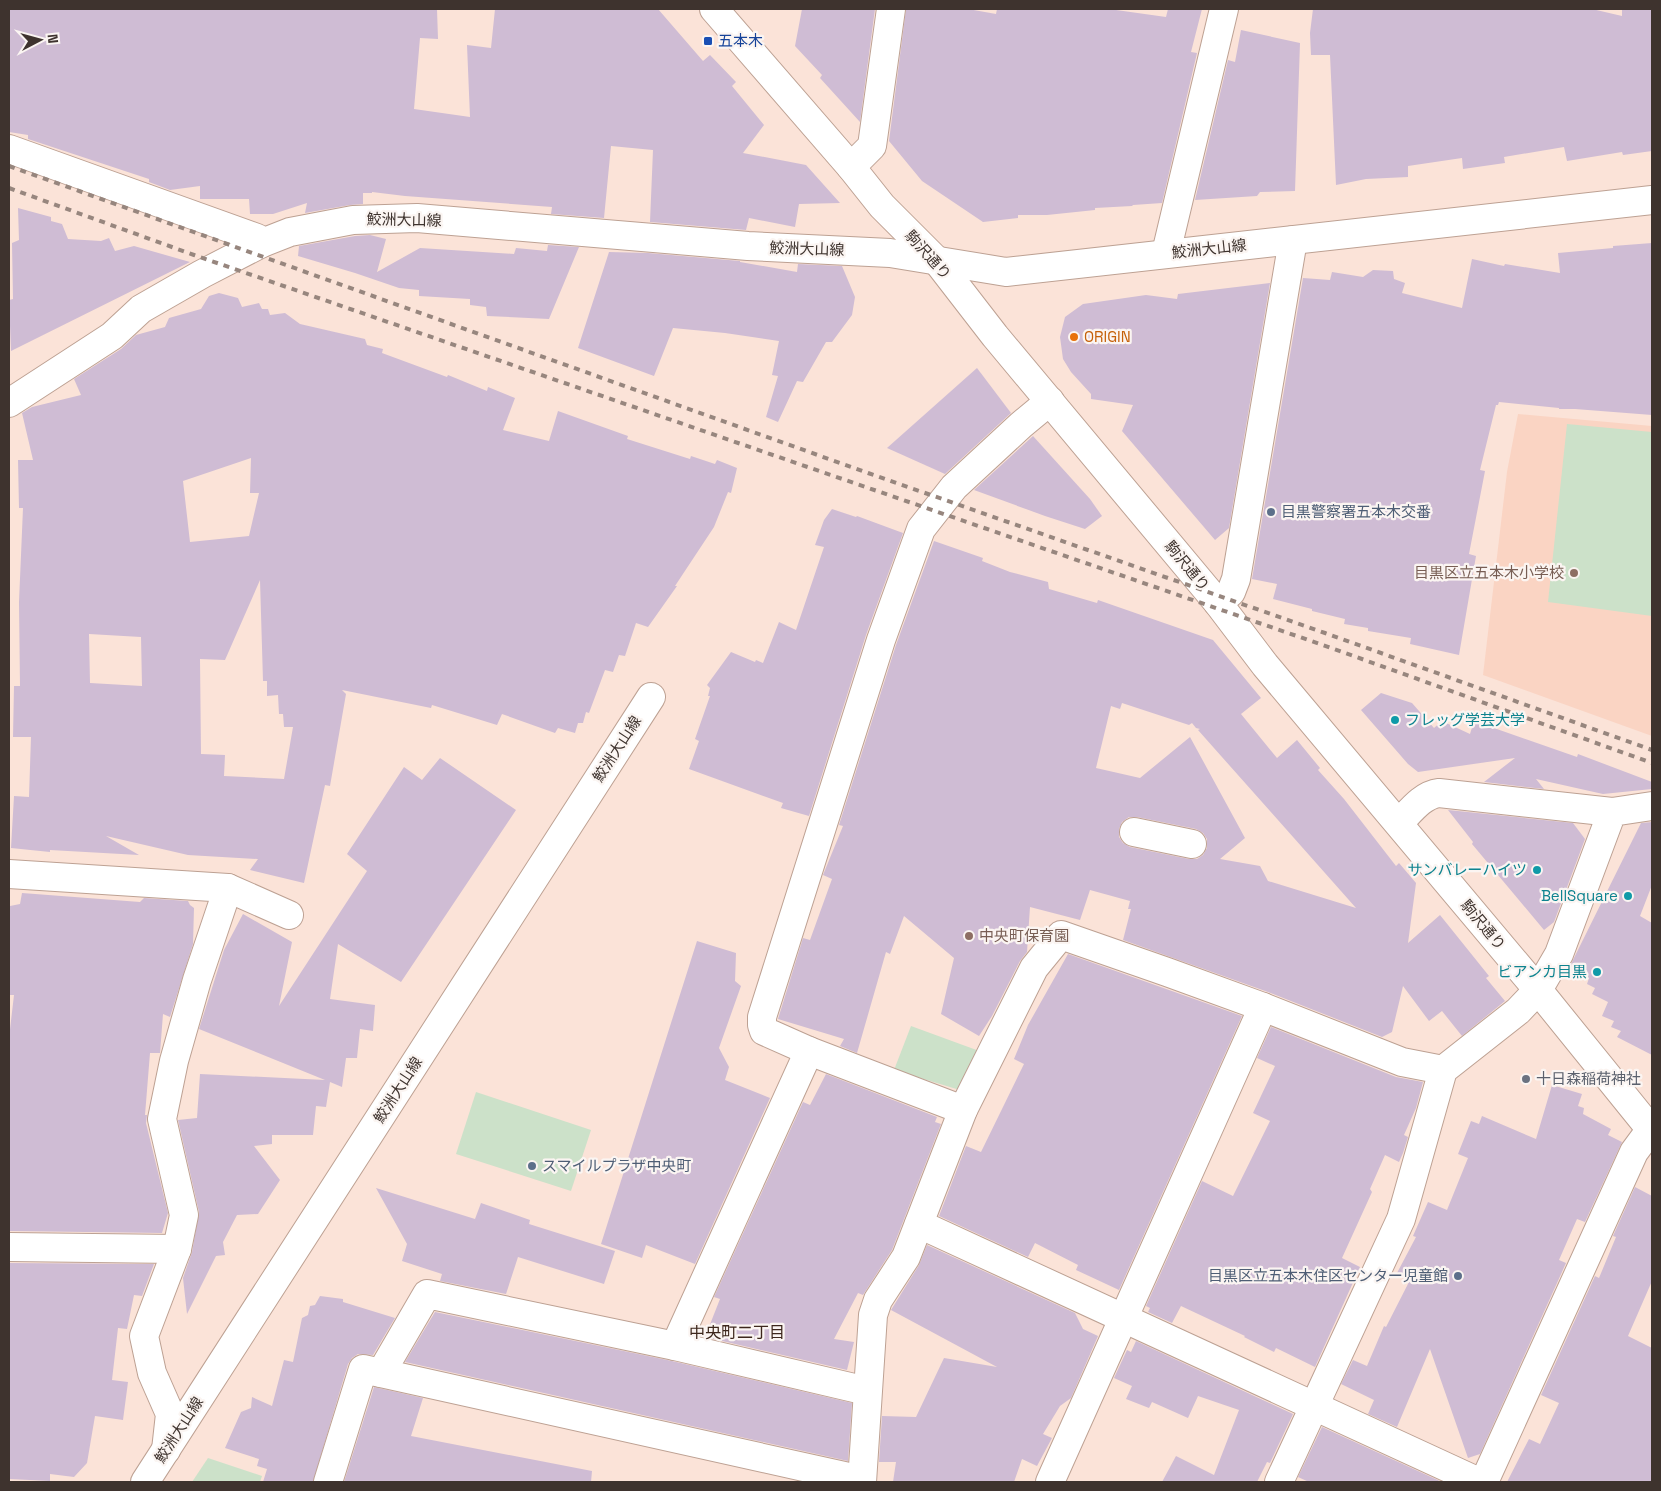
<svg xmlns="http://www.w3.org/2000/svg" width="1661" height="1491" font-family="'Space Grotesk','Noto Sans JP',sans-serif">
  <rect width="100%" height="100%" fill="#fbe3d8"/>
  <!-- built -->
  <polygon fill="#fad4c3" points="1518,414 1652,426 1652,736 1483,675 1507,472"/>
  <!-- green -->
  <g fill="#cce1c9">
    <polygon points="1567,424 1652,432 1652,616 1548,602"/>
    <polygon points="911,1026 982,1052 963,1091 894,1070"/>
    <polygon points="476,1092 591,1130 571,1191 456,1154"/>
    <polygon points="208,1458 262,1476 260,1482 192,1482"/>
  </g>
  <!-- building -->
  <g fill="#cfbcd4" fill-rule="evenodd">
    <polygon points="9,9 437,9 438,39 420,38 414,109 470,117 467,45 491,48 495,9 658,9 703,61 710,55 736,82 732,86 764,125 743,153 806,165 840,203 799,204 795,227 749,218 746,230 650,222 653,150 611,146 604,218 551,214 552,207 405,196 372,192 372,193 363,193 363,204 350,205 305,213 307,203 273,214 250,214 249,199 200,199 200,186 170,190 149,182 149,179 28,139 28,135 9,132"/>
    <polygon points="802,9 875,9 860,122 820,78 822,75 795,46"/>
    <polygon points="906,9 968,9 996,14 997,9 1109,9 1166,17 1168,9 1202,9 1191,52 1197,53 1162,203 1133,205 1132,206 1095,208 1095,210 1047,215 1018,215 1018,218 983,222 922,181 889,141"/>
    <polygon points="1313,9 1592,9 1622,16 1622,9 1652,9 1652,151 1623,155 1622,152 1567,161 1564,147 1504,157 1505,163 1463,169 1462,158 1408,166 1408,177 1366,179 1336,185 1330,55 1311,55 1310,33"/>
    <polygon points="1241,30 1300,43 1295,191 1260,192 1257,196 1195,200 1228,60 1235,62"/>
    <polygon points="18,208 51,217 51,221 62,224 68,239 101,241 109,238 115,251 134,246 190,262 11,351 9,300 13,299 12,243 19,240"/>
    <polygon points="370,235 386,239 377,272 420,248 514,254 516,248 547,251 548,245 579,247 549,319 487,316 486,307 470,305 470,299 419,296 419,290 399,288 355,273 298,256 299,246 355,236"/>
    <polygon points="1652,243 1652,415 1575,409 1559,409 1559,408 1499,402 1498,405 1496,405 1480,470 1485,471 1469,554 1476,556 1459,655 1410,644 1411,638 1368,631 1368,628 1344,624 1345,619 1312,611 1312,609 1273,599 1277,584 1252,579 1303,278 1330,280 1332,272 1363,277 1373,270 1393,271 1394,279 1405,283 1402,293 1462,308 1472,259 1504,266 1505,264 1560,273 1558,253 1613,248 1613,246"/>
    <polygon points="609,252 648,253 740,261 740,262 797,272 798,264 842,266 855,297 852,315 832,342 826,342 803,382 797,381 778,422 766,417 778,376 772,375 779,341 725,333 673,328 654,376 578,348"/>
    <polygon points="1270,283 1229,528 1215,540 1122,431 1133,405 1091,399 1091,394 1071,372 1063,359 1060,337 1065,317 1083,304 1146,295 1177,299 1178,294"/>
    <path d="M219,293L238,298L242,307L259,303L262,309H268L270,315L285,313L300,324L365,339L367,345L383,349L382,353L447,377L448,375L487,391L488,387L515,398L503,430L549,441L558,411L628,436L627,439L690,459L691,456L715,464L717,460L737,468L731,493L728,492L714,527L675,586H677L648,627L636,623L625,656L619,655L613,672L605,670L589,713L586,712L583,723H578L575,733L558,728L555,733L502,714L497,725L432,705L431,708L342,690L346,694L330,786L325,785L304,883L250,870L258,859L188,855L106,836L139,855L50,850V852L11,848L14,796L29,797L31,737H13L14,686H20L19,602L23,508H19L18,460H33L22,413L32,407L81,395L74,379L121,349L136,335L165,327L169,318L201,309L209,296ZM251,458L250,493H259L249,536L190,542L183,481ZM260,580L263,681H267V696L278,695L279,714H283L284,727H293L284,779L224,776L225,755L201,754L200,659L225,660ZM89,634L141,637L142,686L90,683Z"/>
    <polygon points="977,368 1011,413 945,474 887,448"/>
    <polygon points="1033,436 1090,499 1102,516 1085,529 1045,516 974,490"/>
    <polygon points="832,509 856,517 857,516 903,533 866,635 809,816 781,808 783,803 689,769 699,741 695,739 710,696 708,696 710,688 707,685 731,652 755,662 756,660 763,663 779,622 796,630 824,547 815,545 824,520"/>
    <path d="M934,541L983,558L982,561L1010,572L1048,582L1049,589L1097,603L1098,600L1213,640L1261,698L1241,714L1277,758L1297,740L1320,768L1318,770L1344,799L1396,866L1399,863L1416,883L1408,943L1440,915L1489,976L1486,978L1505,1001L1462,1036L1442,1011L1429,1021L1403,986L1392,1032L1382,1037L1268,992L1123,940L1131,909H1128L1130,901L1090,890L1080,920L1030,907L1027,952L1020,961L992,1016L979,1036L941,1014L954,958L904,916L890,954L886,952L857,1053L840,1046L844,1039L778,1019L803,938L810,940L832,879L823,875L843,826L839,825L896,645ZM1122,703L1189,725L1192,723L1196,728L1200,729L1198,730L1356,908L1268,881L1260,866L1220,859L1245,838L1190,737L1140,778L1096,768L1111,706L1120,709ZM1129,817H1137L1196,829L1203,833L1207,839V848L1203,855L1197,859H1189L1130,847L1123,843L1119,837V829L1122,822Z"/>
    <polygon points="1381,693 1412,703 1434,728 1442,721 1470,734 1474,721 1577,757 1578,754 1652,782 1652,789 1603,794 1536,779 1544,789 1484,782 1515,758 1418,772 1408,764 1361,710"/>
    <polygon points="440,758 516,810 401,982 338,944 330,999 375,1005 373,1031 360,1029 357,1058 346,1058 342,1087 330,1082 326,1107 316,1106 313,1135 272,1135 272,1144 254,1146 280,1180 258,1214 237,1215 223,1242 225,1255 216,1256 187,1314 183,1278 192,1252 199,1212 178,1120 197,1118 200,1074 325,1080 199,1029 224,950 243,914 292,942 279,1006 367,871 347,854 404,767 422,780"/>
    <polygon points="1448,810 1573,823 1585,839 1554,922 1544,930 1472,844 1473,842"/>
    <polygon points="1652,822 1652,885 1640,916 1652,923 1652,1055 1617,1037 1621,1031 1611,1027 1614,1021 1602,1016 1608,1002 1592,994 1595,988 1587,984 1589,978 1578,975 1578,969 1570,966 1641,823"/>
    <polygon points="22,893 140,902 144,898 188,901 190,905 194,908 193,944 170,1017 163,1014 160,1053 150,1053 145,1115 147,1115 146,1123 168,1213 162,1233 9,1231 9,1038 14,995 9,995 9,926 10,906 20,904"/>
    <polygon points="697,941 736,953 735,981 741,986 719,1048 729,1067 725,1080 770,1098 695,1264 646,1245 642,1258 601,1244"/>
    <polygon points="1068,954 1242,1016 1119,1290 1076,1270 1078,1265 1035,1243 1028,1257 939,1216 966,1146 981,1152 1024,1064 1014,1059 1028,1025"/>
    <polygon points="1271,1027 1396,1077 1423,1082 1416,1108 1404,1135 1408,1137 1403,1153 1399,1162 1385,1155 1370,1189 1372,1192 1342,1258 1360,1267 1315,1367 1276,1348 1274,1352 1244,1337 1245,1336 1181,1306 1172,1323 1148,1312 1150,1308 1146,1306 1202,1181 1233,1196 1270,1121 1253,1113 1275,1066 1257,1058"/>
    <polygon points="826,1074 937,1117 935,1122 941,1124 892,1250 863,1295 858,1293 834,1339 854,1342 847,1370 705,1337 720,1299 714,1297 803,1102 810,1105"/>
    <polygon points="1552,1085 1582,1094 1578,1106 1584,1108 1583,1114 1611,1129 1608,1135 1622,1142 1585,1222 1577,1219 1559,1260 1566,1263 1480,1454 1468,1458 1430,1349 1397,1427 1368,1414 1374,1400 1341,1384 1353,1360 1367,1366 1384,1326 1386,1327 1410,1280 1397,1273 1416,1237 1413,1236 1428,1202 1447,1210 1468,1158 1458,1154 1471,1121 1479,1124 1482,1116 1536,1139"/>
    <polygon points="1635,1187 1652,1196 1652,1281 1628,1336 1652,1348 1652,1482 1507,1482 1529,1439 1540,1444 1559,1403 1541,1395 1595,1276 1599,1278 1616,1237 1613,1236"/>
    <polygon points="376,1188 475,1219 481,1203 530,1220 529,1224 615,1251 604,1284 518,1257 506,1294 440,1281 442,1274 402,1261 407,1244"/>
    <polygon points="927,1245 1075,1313 1083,1329 1098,1336 1071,1398 1060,1406 1043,1434 1052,1438 1037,1466 1022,1459 1014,1482 893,1482 896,1462 879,1462 882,1416 916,1417 944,1358 997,1367 891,1310 919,1265"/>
    <polygon points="9,1263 154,1264 142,1296 134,1295 127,1329 118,1328 112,1380 128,1382 123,1420 95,1416 87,1463 74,1477 50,1474 50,1481 9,1479"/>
    <polygon points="320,1296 343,1299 343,1302 395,1318 373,1355 358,1354 352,1358 348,1364 313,1482 263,1482 267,1469 257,1466 259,1459 225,1448 241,1412 251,1408 252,1397 272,1406 284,1360 293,1362 302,1318 308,1315 310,1306 315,1305"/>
    <polygon points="435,1312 672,1361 852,1403 848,1461 405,1362"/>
    <polygon points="1136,1341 1293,1414 1270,1463 1267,1462 1257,1482 1162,1482 1176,1456 1214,1475 1239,1410 1198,1396 1188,1418 1152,1402 1149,1408 1126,1399 1132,1386 1114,1378 1127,1350 1131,1352"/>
    <polygon points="374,1387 423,1398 411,1436 592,1471 591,1482 344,1482"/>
    <polygon points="1322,1427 1442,1482 1309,1482 1298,1477"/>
  </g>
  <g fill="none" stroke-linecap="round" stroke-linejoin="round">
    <defs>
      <g id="minor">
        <polyline points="9,149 257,238 262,243"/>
        <polyline points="851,167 872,146 891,9"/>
        <polyline points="1166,253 1224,9"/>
        <polyline points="1218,603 1231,592 1236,579 1293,240"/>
        <path d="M1399,823C1410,812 1422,795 1439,793L1612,812"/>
        <polyline points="1134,832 1192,844"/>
        <polyline points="9,874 228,888 289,915"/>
        <polyline points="963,1110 809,1051 764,1031 762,1025 762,1017 881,640 921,529 954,487 1021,425 1050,401"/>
        <polyline points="919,1224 1479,1482"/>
        <polyline points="9,1247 177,1249"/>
        <polyline points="675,1346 809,1051"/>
        <polyline points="381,1373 427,1294 675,1346 867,1391"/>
        <polyline points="166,1450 170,1414 152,1373 144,1336 177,1249 184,1215 162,1119 174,1061 197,980 228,888"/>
        <polyline points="328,1482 363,1369 862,1480"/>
        <polyline points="862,1482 873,1315 878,1300 906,1257 963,1110 1034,968 1061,935 1167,972 1263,1007 1402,1062 1443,1070"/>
        <polyline points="1050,1482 1263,1007"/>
        <polyline points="1279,1482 1401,1219 1443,1070 1518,1011 1538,990 1559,954 1612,812 1652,806"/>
        <polyline points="1484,1482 1634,1152 1651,1129"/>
      </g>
      <g id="secondary">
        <polyline points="714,9 851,167 882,206 937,261 995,336 1218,603 1265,665 1538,990 1652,1131"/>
        <polyline points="9,403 112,336 141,309 202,274 262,243 290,232 353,220 417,218 748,246 890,253 1006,272 1652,200"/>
        <polyline points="145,1482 651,697"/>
      </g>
    </defs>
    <!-- minor casing -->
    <use href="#minor" stroke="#bda193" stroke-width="30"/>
    <!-- secondary casing -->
    <use href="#secondary" stroke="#bda193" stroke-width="30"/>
    <!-- minor -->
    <use href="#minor" stroke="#fff" stroke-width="28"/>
    <!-- secondary -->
    <use href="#secondary" stroke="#fff" stroke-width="28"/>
    <!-- rail -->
    <g stroke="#97867e" stroke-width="4" stroke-dasharray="6 6" stroke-linecap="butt">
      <polyline points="9,166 868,473 1325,633 1652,750"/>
      <polyline points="9,188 194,255 1320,644 1652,763"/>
    </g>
  </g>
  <!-- markers -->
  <rect fill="#1a4fb4" stroke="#fbf5f2" stroke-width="2" x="703" y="36" width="10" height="10" rx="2.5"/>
  <circle fill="#e8710a" stroke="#fbf5f2" stroke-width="2" cx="1074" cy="337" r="5"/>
  <g fill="#5c6f8a" stroke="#fbf5f2" stroke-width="2">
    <circle cx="1271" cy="512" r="5"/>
    <circle cx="532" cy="1166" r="5"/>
    <circle cx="1458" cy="1276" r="5"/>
  </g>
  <g fill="#8d6e63" stroke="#fbf5f2" stroke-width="2">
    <circle cx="1574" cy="573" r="5"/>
    <circle cx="969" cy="936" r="5"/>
  </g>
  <g fill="#0f9aa8" stroke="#fbf5f2" stroke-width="2">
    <circle cx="1395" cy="720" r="5"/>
    <circle cx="1537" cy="870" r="5"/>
    <circle cx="1628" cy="896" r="5"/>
    <circle cx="1597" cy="972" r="5"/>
  </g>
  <circle fill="#6b7280" stroke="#fbf5f2" stroke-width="2" cx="1526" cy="1079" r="5"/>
  <g text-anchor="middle" stroke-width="4.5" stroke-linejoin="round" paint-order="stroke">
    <!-- transit labels -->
    <g font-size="15" fill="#164399" stroke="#fbf5f2" text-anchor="start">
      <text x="718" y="46">五本木</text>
    </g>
    <!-- street labels -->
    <g font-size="15" fill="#3e332e" stroke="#fbf5f2">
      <text transform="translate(404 220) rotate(1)" y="5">鮫洲大山線</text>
      <text transform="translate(807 249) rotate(2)" y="5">鮫洲大山線</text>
      <text transform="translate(1209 249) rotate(-6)" y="5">鮫洲大山線</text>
      <text transform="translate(928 255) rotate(48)" y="5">駒沢通り</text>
      <text transform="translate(1187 566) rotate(50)" y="5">駒沢通り</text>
      <text transform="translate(617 749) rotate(-57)" y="5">鮫洲大山線</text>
      <text transform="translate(1483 925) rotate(50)" y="5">駒沢通り</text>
      <text transform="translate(398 1090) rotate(-57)" y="5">鮫洲大山線</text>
      <text transform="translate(179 1430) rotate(-57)" y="5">鮫洲大山線</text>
    </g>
    <!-- food labels -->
    <g font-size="15" fill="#c56008" stroke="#fbf5f2" text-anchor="start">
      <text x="1084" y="342">ORIGIN</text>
    </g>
    <!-- service labels -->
    <g font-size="15" fill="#4e5e75" stroke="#fbf5f2" text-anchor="start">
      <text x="1281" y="517">目黒警察署五本木交番</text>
      <text x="542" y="1171">スマイルプラザ中央町</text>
      <text x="1448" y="1281" text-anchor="end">目黒区立五本木住区センター児童館</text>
    </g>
    <!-- education labels -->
    <g font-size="15" fill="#785e54" stroke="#fbf5f2" text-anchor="end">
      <text x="1564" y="578">目黒区立五本木小学校</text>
      <text x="979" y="941" text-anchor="start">中央町保育園</text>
    </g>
    <!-- culture labels -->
    <g font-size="15" fill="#0d838f" stroke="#fbf5f2" text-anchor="end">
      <text x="1405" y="725" text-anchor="start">フレッグ学芸大学</text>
      <text x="1527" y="875">サンバレーハイツ</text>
      <text x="1618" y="901">BellSquare</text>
      <text x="1587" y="977">ビアンカ目黒</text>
    </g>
    <!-- worship labels -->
    <g font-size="15" fill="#5b616d" stroke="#fbf5f2" text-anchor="start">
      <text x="1536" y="1084">十日森稲荷神社</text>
    </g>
    <!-- neighbourhood labels -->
    <g font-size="16" fill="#3d271c" stroke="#fbf5f2">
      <text x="737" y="1338">中央町二丁目</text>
    </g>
  </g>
  <!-- border -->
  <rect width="1661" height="1491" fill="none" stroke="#3e332e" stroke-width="20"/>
  <!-- north arrow -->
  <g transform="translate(40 40) rotate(84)" stroke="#fbf5f2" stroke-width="4" paint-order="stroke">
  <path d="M0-4L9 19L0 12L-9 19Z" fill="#3e332e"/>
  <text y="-8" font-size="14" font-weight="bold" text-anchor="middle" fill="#3e332e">N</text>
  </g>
</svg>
